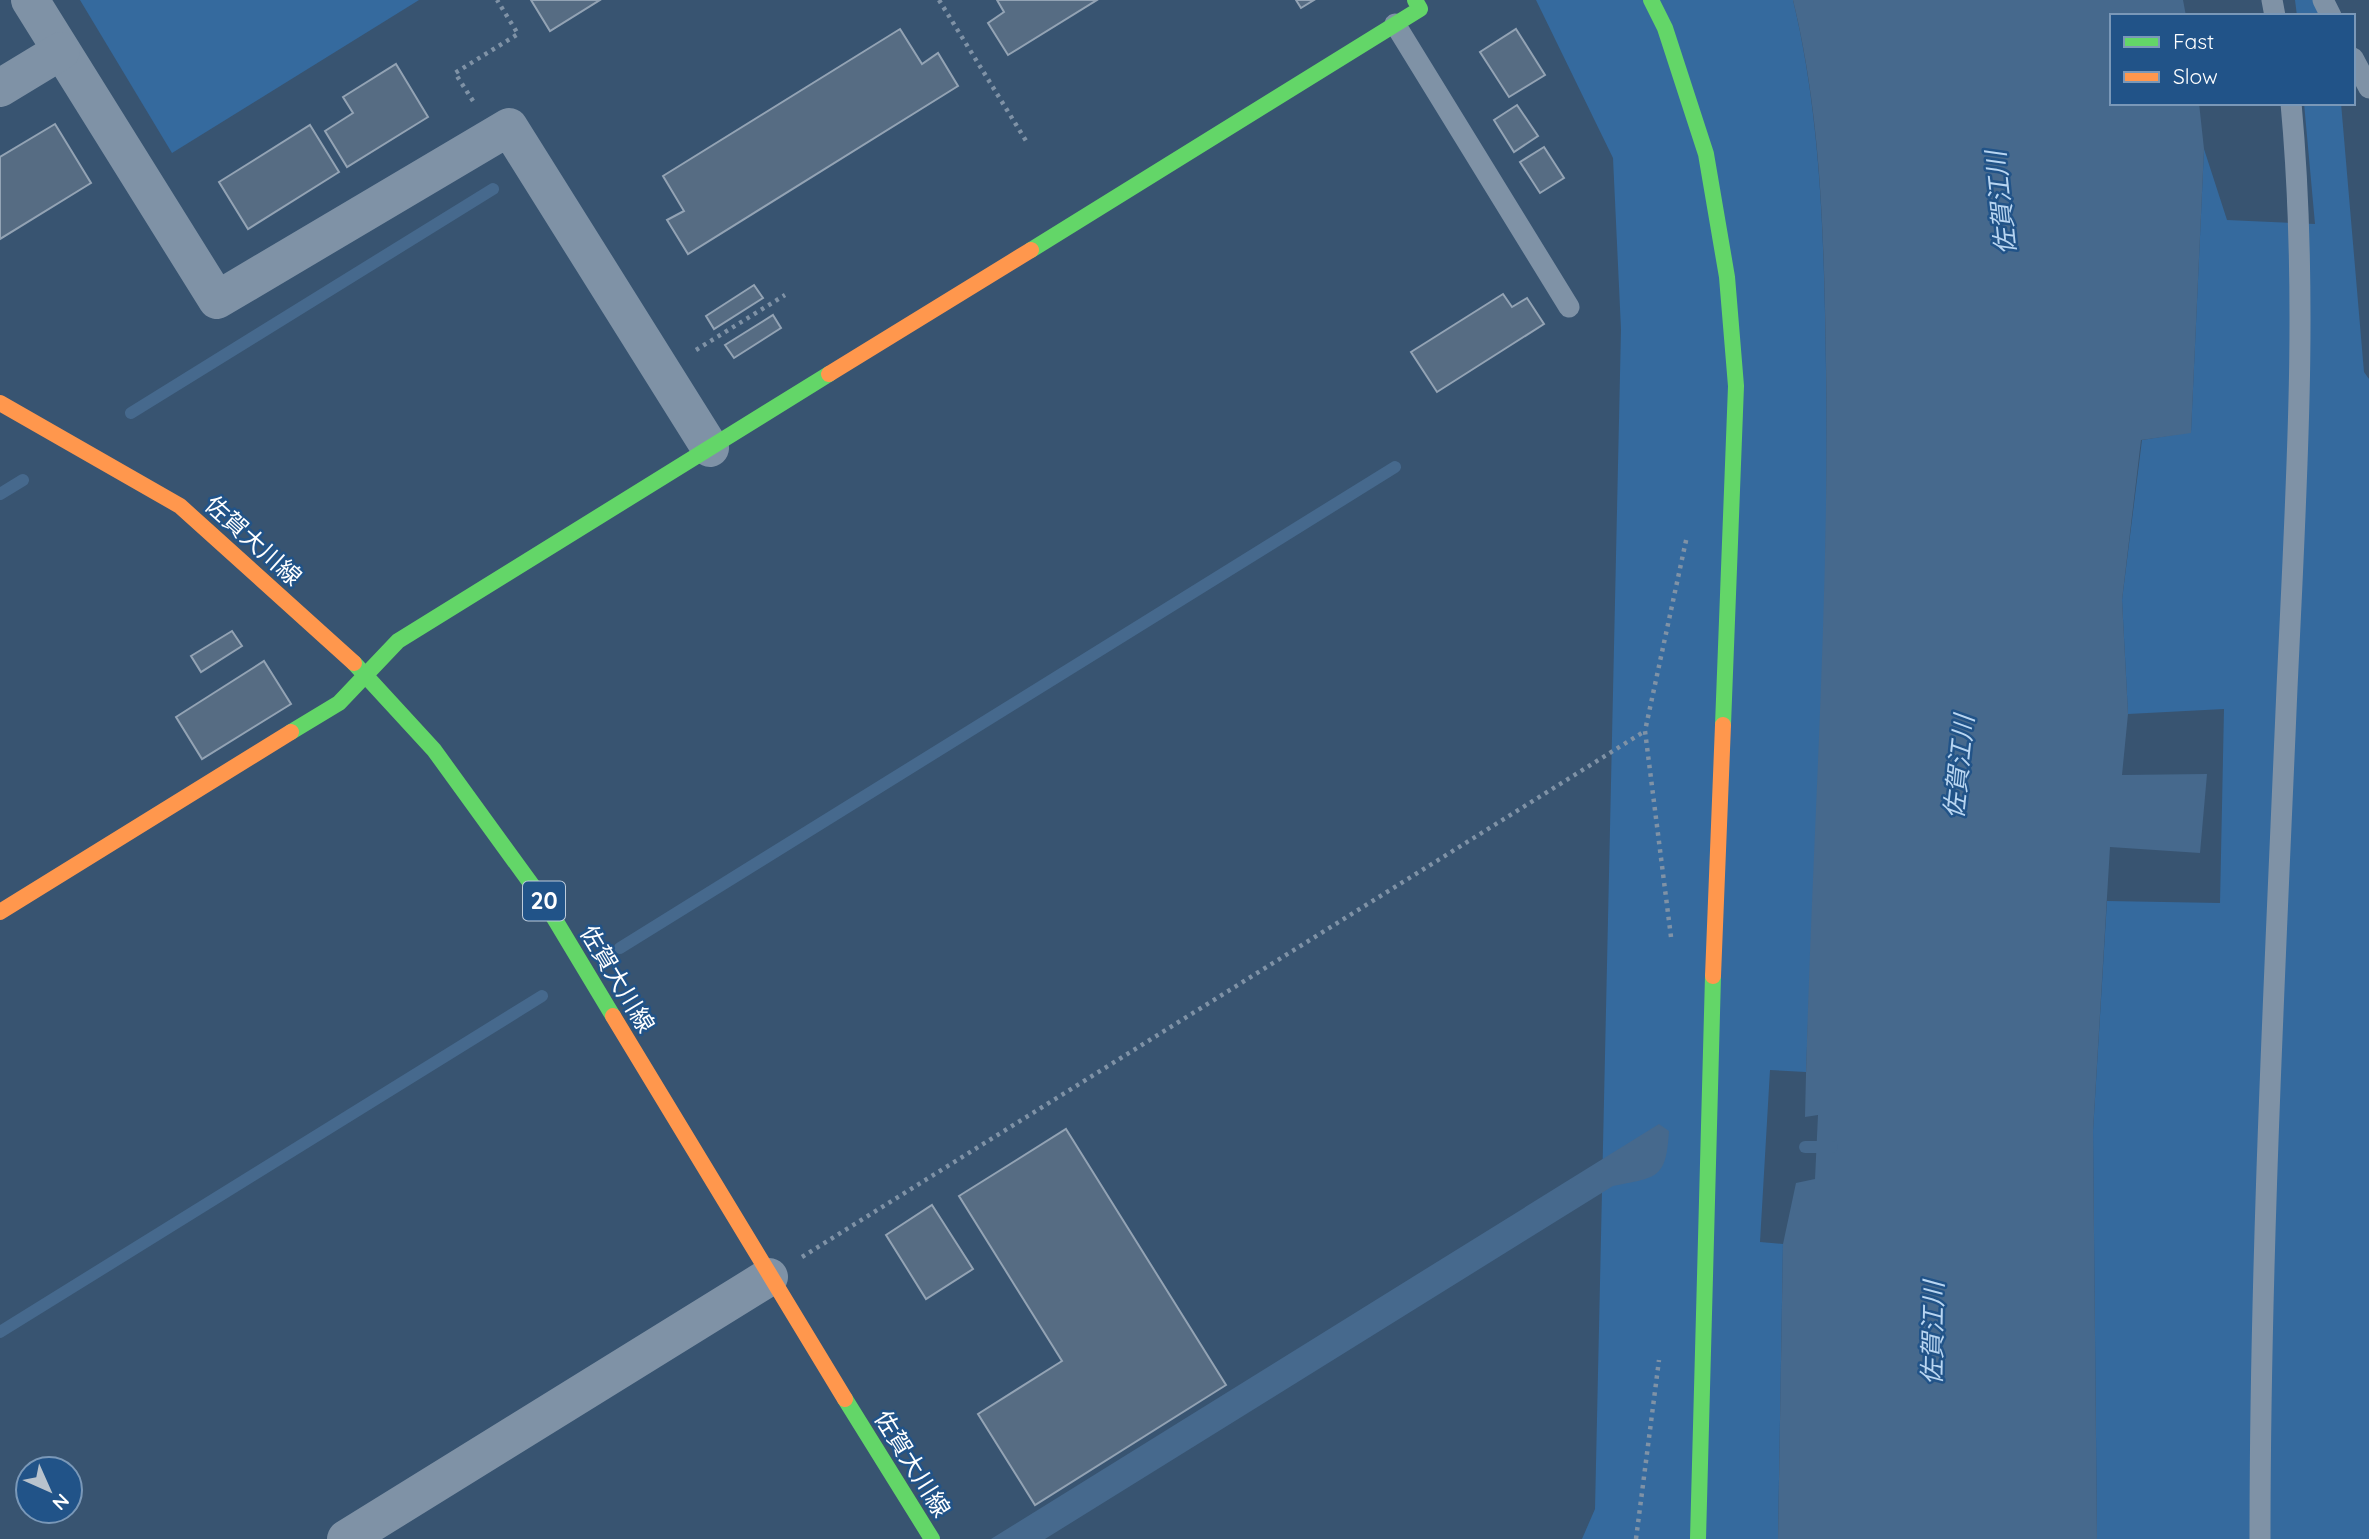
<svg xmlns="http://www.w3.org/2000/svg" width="2369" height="1539" font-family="Quicksand,'Noto Sans JP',sans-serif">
  <rect width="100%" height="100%" fill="#385471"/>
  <!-- green -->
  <g fill="#356a9e">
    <polygon points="80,0 419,0 172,153"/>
    <path d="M1536,0H1793C1822,121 1824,246 1826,370C1830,604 1815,838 1806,1072L1770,1070L1760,1242L1783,1244L1778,1539H1582L1595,1509L1621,329L1613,158Z"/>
    <polygon points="2295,0 2331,0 2333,16 2297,16"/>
    <polygon points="2304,103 2341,103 2364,372 2369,379 2369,1539 2097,1539 2093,1131 2107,901 2220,903 2224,709 2128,714 2122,600 2142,440 2191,432 2204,149 2227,220 2315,224"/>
  </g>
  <!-- water -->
  <g fill="#46698d">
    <path d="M1793,0H2183L2186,16H2112V103H2199L2204,149L2191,433L2141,440L2122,600L2128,714L2122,775L2207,774L2200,853L2110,847L2093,1131L2097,1539H1778L1783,1244L1796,1183L1815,1179L1818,1115L1805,1117C1810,866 1830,615 1826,363C1824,242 1822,119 1793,0Z"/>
    <path d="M1659,1124L1669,1131C1666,1180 1657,1177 1613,1186L1045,1539H991Z"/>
  </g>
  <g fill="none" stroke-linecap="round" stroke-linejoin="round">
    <!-- stream -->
    <g stroke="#46698d" stroke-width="12">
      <polyline points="131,413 493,189"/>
      <polyline points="0,494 23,480"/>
      <polyline points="620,948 1395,467"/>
      <polyline points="1805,1147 1832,1147"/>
      <polyline points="0,1332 542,996"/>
    </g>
  </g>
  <!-- building -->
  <g fill="#566c83" stroke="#93a3b4" stroke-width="2">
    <polygon points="531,0 600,0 550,31"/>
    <polygon points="997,0 1097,0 1008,55 988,23 1004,12"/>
    <polygon points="1296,0 1314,0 1301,8"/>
    <polygon points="900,29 922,64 938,53 958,86 688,254 667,220 684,211 663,176"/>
    <polygon points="1516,29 1545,75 1509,97 1480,52"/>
    <polygon points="396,64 428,117 347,167 325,131 353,113 343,97"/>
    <polygon points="1517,105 1538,136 1514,152 1494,120"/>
    <polygon points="55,124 91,183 0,239 0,157"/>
    <polygon points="310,125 339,172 248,229 219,182"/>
    <polygon points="1544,147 1564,178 1540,193 1520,162"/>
    <polygon points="754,285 763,298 714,329 706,316"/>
    <polygon points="1503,294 1512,307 1527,298 1544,324 1437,392 1411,352"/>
    <polygon points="773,315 781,328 734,358 725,345"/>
    <polygon points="232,631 242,646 201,672 191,656"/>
    <polygon points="264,661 291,704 202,759 176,717"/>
    <polygon points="1066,1129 1226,1385 1035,1505 978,1414 1062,1361 959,1196"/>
    <polygon points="932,1205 973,1269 926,1299 886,1235"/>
  </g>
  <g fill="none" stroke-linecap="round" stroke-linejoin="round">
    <!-- path -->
    <g stroke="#7f92a6" stroke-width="4.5" stroke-dasharray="3.5 5" stroke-linecap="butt">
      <polyline points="939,0 1028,144"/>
      <polyline points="473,101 455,73 518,34 497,0"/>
      <polyline points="696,350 785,295"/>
      <polyline points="1671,937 1645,731 1687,536"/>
      <polyline points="802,1257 1645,731"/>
      <polyline points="1636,1539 1659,1360"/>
    </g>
    <!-- lane -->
    <g stroke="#7f92a6" stroke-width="21">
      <polyline points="2272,0 2275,16"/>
      <polyline points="2323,0 2331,16"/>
      <polyline points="1395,24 1569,307"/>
      <polyline points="2353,58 2369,88"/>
      <path d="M2260,1539C2260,1255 2275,971 2287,688C2296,493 2309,298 2291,103"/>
    </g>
    <!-- street -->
    <g stroke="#7f92a6" stroke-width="38">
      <polyline points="30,0 217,300 509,127 710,448"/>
      <polyline points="0,88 61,51"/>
      <polyline points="346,1539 769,1277"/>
    </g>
    <!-- fast -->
    <g stroke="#63d668" stroke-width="16">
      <polyline points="1651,0 1665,28 1706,154 1727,277 1736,386 1723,725"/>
      <polyline points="1031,250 1420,9 1415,0"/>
      <polyline points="354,663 434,750 545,903 613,1016"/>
      <polyline points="291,732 339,703 398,641 829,374"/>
      <polyline points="845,1399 932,1539"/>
      <polyline points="1698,1539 1713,976"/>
    </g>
    <!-- slow -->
    <g stroke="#ff974d" stroke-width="16">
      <polyline points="829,374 1031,250"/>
      <polyline points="0,403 180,506 354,663"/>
      <polyline points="0,912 291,732"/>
      <polyline points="1713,976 1723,725"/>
      <polyline points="613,1016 845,1399"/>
    </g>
  </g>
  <g text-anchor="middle" stroke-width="5" stroke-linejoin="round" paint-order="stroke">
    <!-- shield labels -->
    <rect fill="#215388" stroke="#bccbdb" stroke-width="2" x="523" y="881.5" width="42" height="39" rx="5"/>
    <g font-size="23" font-weight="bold" fill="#fff">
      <text x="544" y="909">20</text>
    </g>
    <!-- street labels -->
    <g font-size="24" fill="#fff" stroke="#215388">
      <text transform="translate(253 541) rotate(42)" y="8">佐賀大川線</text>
      <text transform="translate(617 979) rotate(59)" y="8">佐賀大川線</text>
      <text transform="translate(912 1464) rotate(58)" y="8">佐賀大川線</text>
    </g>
    <!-- water labels -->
    <g font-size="26" font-style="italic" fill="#b8d5f1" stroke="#215388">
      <text transform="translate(2001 203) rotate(-96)" y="9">佐賀江川</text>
      <text transform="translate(1959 767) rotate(-84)" y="9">佐賀江川</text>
      <text transform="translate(1933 1333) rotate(-89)" y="9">佐賀江川</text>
    </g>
  </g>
  <!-- legend -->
  <rect x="2110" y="14" width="245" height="91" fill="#215388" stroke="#7a98b8" stroke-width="2"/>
  <rect x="2124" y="37" width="35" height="10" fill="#63d668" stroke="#7a98b8" stroke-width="2"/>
  <text x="2173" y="49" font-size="21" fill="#ffffff">Fast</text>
  <rect x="2124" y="72" width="35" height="10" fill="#ff974d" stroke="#7a98b8" stroke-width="2"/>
  <text x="2173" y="84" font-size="21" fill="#ffffff">Slow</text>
  <!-- north arrow -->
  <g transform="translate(49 1490) rotate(135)"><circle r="33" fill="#215388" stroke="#7a98b8" stroke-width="2"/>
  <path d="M0-5L12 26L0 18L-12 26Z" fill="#b9c3cd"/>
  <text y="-10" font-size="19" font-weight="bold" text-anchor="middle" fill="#ffffff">N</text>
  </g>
</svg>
